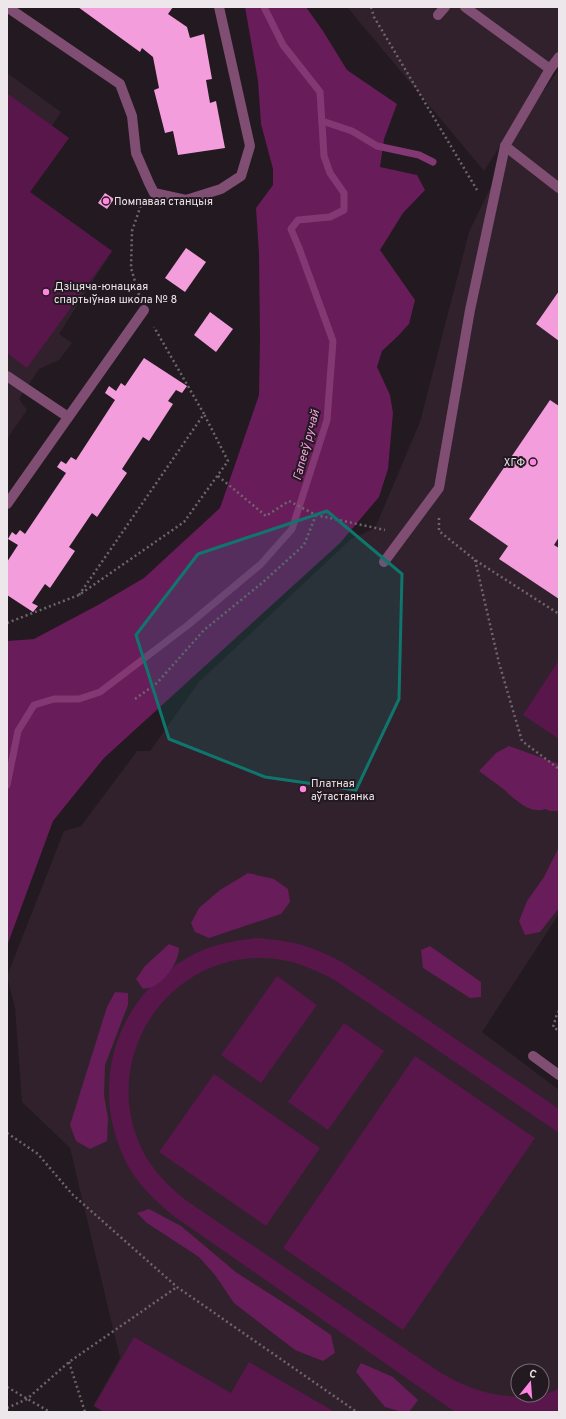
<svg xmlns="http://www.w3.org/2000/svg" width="566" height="1419" font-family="Overpass,sans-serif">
  <rect width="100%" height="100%" fill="#231920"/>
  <!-- built -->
  <g fill="#30212c" fill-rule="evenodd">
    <polygon points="347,7 559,7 559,54 484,171"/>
    <path d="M559,69V914L482,1032L559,1090V1412H103L93,1406L120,1358L70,1148L22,1102L15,1008L7,976L64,831L81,826L137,751H150L199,682L351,539L375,528L420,422L469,232L523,120ZM518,1371H542V1395H518Z"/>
    <polygon points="7,73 61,112 52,126 69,138 30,192 112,251 59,334 72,343 59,360 39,369 19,399 27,410 7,439"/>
  </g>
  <!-- green -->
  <g fill="#58164b">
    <polygon points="7,93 69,138 30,192 112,251 27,368 7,353"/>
    <polygon points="559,660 559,739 523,715"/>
    <path d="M256,938C294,941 314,946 347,965L559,1109V1133L336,981C318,971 299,962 277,959C180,947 104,1042 136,1135C145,1162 164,1183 187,1201L441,1373C468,1389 497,1399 529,1396C533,1395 538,1396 542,1395C546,1394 553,1391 559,1389V1410L551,1412H455L175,1217C155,1201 136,1183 125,1160C89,1086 115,999 187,958C208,945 232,941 256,938Z"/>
    <polygon points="277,976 317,1005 261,1083 221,1055"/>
    <polygon points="344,1023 384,1051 328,1130 288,1102"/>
    <polygon points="415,1056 535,1138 403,1330 283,1248"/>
    <polygon points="214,1074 320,1148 266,1226 159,1152"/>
    <polygon points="134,1337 231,1393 249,1362 335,1412 105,1412 94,1406"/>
  </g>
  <!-- forest -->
  <g fill="#681c59">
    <polygon points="245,7 306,7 323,31 347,70 397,104 384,139 380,167 417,175 425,190 403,213 380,250 415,300 409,324 398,336 382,351 377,367 390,395 393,413 388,469 379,497 340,543 104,758 53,821 7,946 7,641 34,639 98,605 144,578 220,508 259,395 260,339 259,254 256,208 273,185 273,169 261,124 258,81"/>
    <path d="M509,746L559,764V811H550L545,809C529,815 513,797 502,788C494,782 486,776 479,771L496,753Z"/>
    <polygon points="559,847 559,908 540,932 525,935 519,921 527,901 544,877"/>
    <polygon points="248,873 274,879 288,889 290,902 281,914 209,938 195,932 191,923 199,908 220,890"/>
    <path d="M169,944L179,948C179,961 167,978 156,985C152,988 147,988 143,989L136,979L145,966Z"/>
    <polygon points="430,946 481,982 481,997 470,998 423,968 421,950"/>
    <polygon points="115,992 128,993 128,1005 105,1065 104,1095 108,1118 107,1141 90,1149 76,1141 70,1125 107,1007"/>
    <polygon points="149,1209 181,1226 237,1273 292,1308 331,1335 335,1353 323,1361 295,1350 234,1303 215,1275 199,1257 147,1223 137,1213"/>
    <polygon points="361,1363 393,1377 418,1400 409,1412 402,1412 385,1407 356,1372"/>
  </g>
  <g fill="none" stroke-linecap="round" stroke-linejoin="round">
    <!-- stream -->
    <g stroke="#843873" stroke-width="7">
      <polyline points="322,121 352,131 377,146 419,155 433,162"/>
      <polyline points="7,785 18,731 34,705 54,699 79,699 100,692 188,625 261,564 292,529 327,420 333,341 299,248 291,229 298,220 330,217 344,210 344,193 330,173 324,156 320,92 283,45 264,7"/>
    </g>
  </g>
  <!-- building -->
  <g fill="#f39ddc">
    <polygon points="78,7 173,7 168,14 187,27 190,38 204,34 212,79 206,80 210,103 216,101 225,148 178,155 173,131 165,133 154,90 159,88 153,57 142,48 140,52"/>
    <polygon points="105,193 114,199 107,209 98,203"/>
    <polygon points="186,248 206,262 185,292 165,278"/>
    <polygon points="559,291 559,341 536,324"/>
    <polygon points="210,312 233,329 216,352 194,335"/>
    <polygon points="144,358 187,386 182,393 176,390 168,401 173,404 149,441 143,437 122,469 127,473 97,517 92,513 69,547 75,551 50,588 45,584 32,603 38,606 33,612 7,595 7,562 18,545 8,539 12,532 16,535 20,530 25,534 66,473 57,467 61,461 66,464 71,457 76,460 115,400 105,393 109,386 116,391 121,383 125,386"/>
    <polygon points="550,400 559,406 559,537 554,545 559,548 559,599 499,559 508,546 469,519"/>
  </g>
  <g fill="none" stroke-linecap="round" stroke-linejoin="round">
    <!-- path -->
    <g stroke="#6f666c" stroke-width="2.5" stroke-dasharray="2 3" stroke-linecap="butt">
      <polyline points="371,7 374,17 477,190"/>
      <polyline points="139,295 131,268 132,231 141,205"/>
      <polyline points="218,476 266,516 289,501 316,515 385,530"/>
      <polyline points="439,518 439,531 475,560 559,614"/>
      <polyline points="475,560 499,663 522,741 559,769"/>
      <polyline points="79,595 204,414 154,327"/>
      <polyline points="7,623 79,595 184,522 228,461 204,414"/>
      <polyline points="135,699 157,683 204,630 262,583 304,545 316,515"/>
      <polyline points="559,1011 557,1014 553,1027 559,1031"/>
      <polyline points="7,1133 38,1154 72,1194 177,1287 357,1412"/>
      <polyline points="69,1362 85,1412"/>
      <polyline points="7,1387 50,1412"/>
      <polyline points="7,1408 27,1399 69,1362 177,1287"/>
    </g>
    <!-- minor -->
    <g stroke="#804e73" stroke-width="10">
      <polyline points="7,7 120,84 132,116 136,153 149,183 154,193 186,200 221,189 241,176 250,146 219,7"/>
      <polyline points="465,7 550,69"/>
      <polyline points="438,15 445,7"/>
      <polyline points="505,146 559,188"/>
      <polyline points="7,376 68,417"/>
      <polyline points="7,504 144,310"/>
      <polyline points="384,562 439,488 470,310 505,146 550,69 559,57"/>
      <polyline points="533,1056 559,1075"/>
    </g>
  </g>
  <!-- marked area -->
  <path fill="#0f766e" fill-opacity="0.2" stroke="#0f766e" stroke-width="3" stroke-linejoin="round" d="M327,511L402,574L399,699L356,790L265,777L169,739L136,635L198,554Z"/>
  <!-- markers -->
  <g fill="#fd86e1" stroke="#231920" stroke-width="1.5">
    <circle cx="106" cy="201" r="4"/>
    <circle cx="46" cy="292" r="4"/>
    <circle cx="533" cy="462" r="4"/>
    <circle cx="303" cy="789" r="4"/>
  </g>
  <g text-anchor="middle" stroke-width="4" stroke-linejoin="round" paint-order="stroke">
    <!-- poi labels -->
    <g font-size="11" fill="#ede6eb" stroke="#231920" text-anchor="start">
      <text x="114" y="205">Помпавая станцыя</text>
      <text x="54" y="290">Дзіцяча-юнацкая<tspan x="54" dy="13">спартыўная школа № 8</tspan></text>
      <text x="525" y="466" text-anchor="end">ХГФ</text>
      <text x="311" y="787">Платная<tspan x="311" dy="13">аўтастаянка</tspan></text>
    </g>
    <!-- water labels -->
    <g font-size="12" font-style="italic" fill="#f8a3e2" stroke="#231920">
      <text transform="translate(306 445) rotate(-75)" y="4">Гапееў ручай</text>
    </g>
  </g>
  <!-- border -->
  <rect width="566" height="1419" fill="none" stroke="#ede6eb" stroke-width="16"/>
  <!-- north arrow -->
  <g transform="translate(530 1383) rotate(17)"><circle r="19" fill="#231920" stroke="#746b71"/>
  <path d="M0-3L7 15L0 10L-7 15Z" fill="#fd86e1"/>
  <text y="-6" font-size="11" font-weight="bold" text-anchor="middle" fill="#ede6eb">С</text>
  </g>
</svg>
